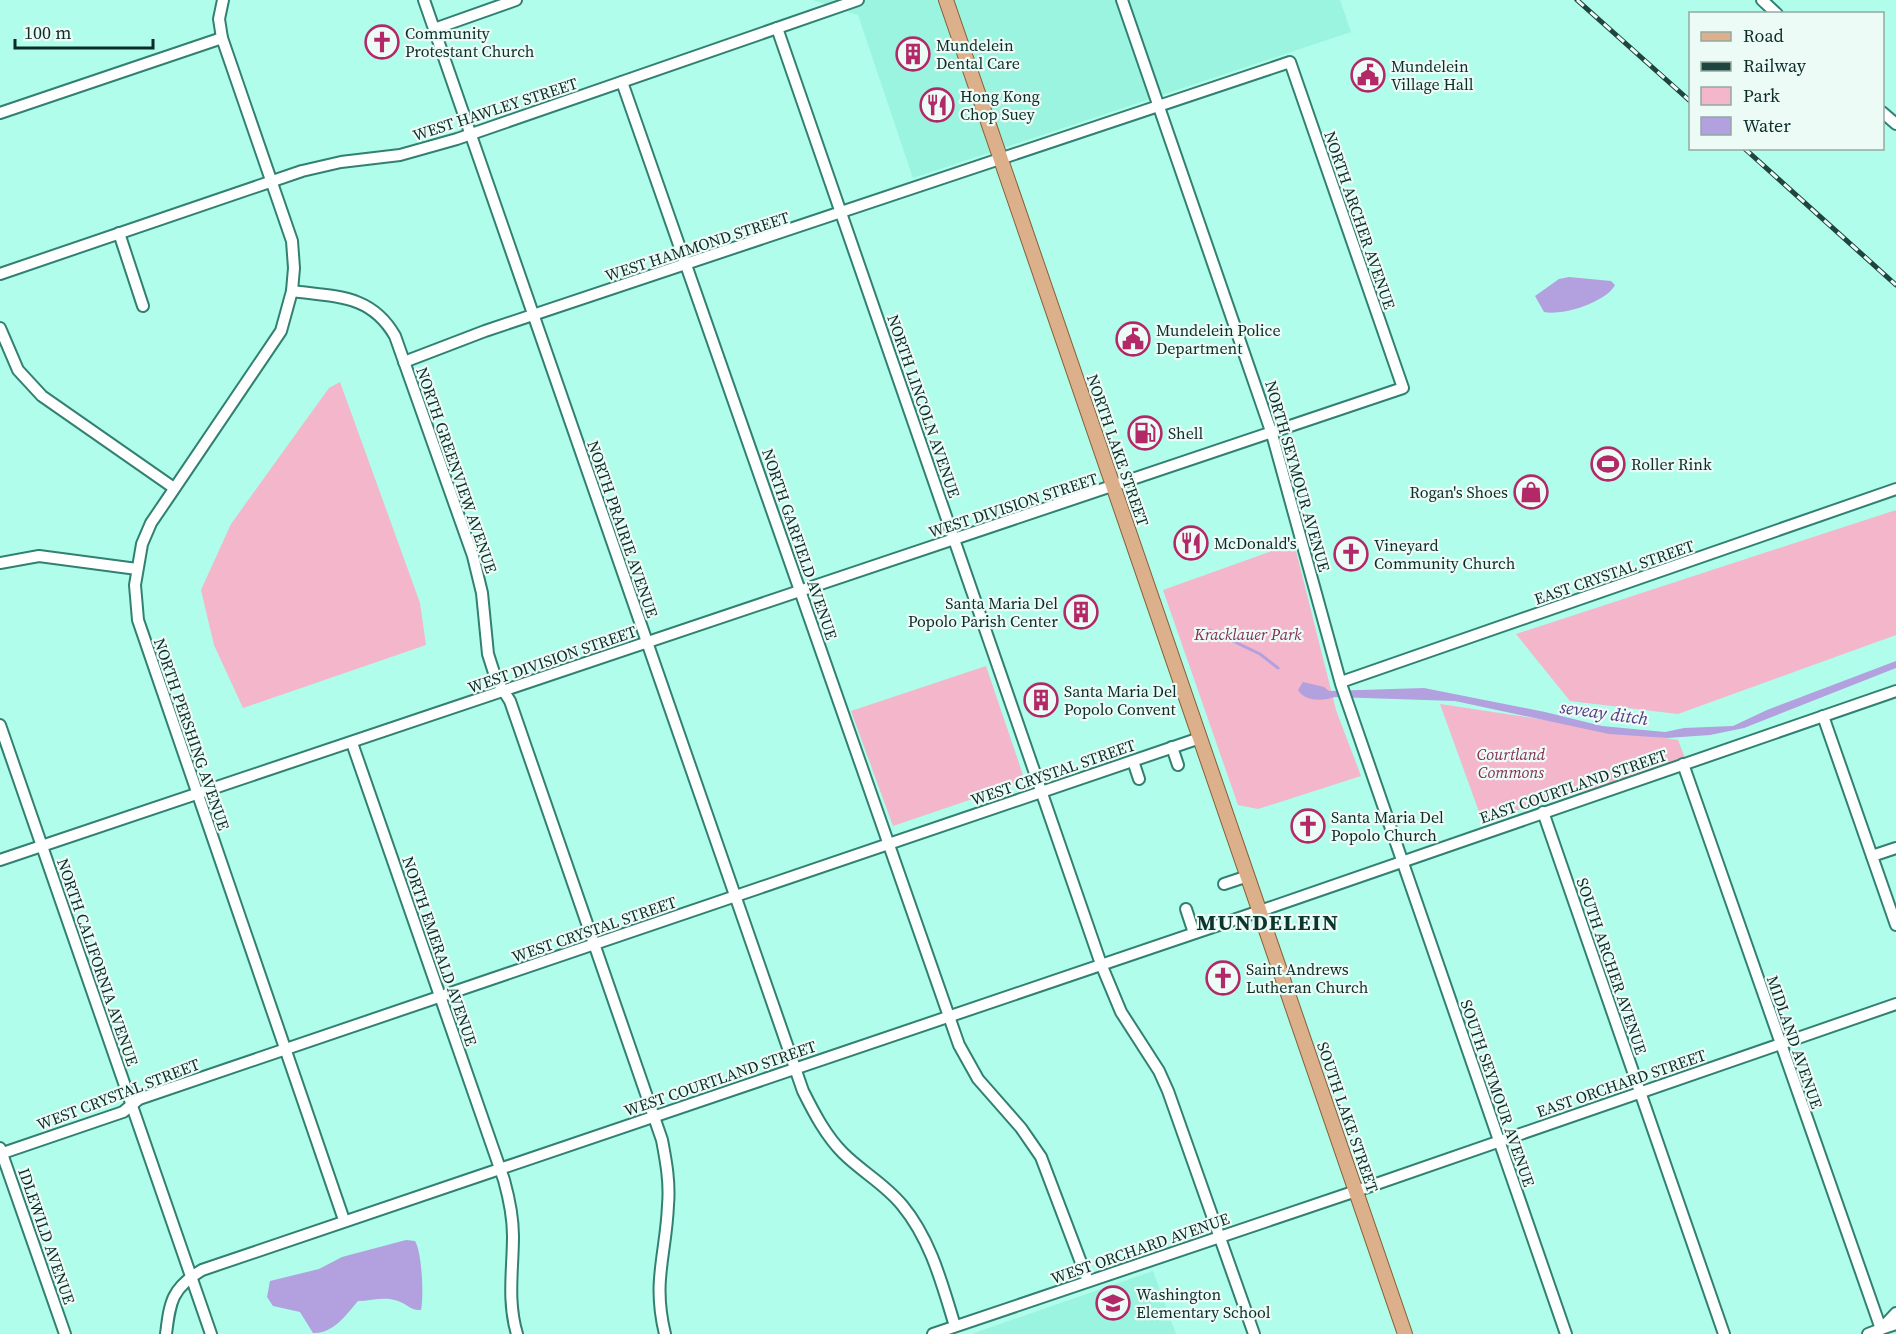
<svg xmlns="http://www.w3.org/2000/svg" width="1896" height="1334" font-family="'Source Serif 4',serif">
  <rect width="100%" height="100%" fill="#affdea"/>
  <!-- built -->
  <g fill="#9bf4df">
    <polygon points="813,0 1340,0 1351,32 913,178 858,15"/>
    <polygon points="1153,1271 1176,1334 971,1334"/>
  </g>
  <!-- green -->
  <g fill="#f3b6ca">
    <polygon points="340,382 420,603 426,645 243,708 214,645 201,590 231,524 329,388"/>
    <polygon points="1896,510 1896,635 1678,714 1570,701 1516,634"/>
    <polygon points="1294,543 1336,710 1361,776 1258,809 1238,805 1163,590"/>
    <polygon points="986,666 1025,781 893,826 851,711"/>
    <polygon points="1440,704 1678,740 1687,763 1482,820"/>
  </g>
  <!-- water -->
  <g fill="#b3a0de">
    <path d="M1569,277L1611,281L1615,285C1606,302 1563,316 1544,312L1535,296L1559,279Z"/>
    <path d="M1896,661V668L1744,728L1710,735L1667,738L1609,734L1455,701L1335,697C1323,701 1305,702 1298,690L1303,682L1324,687L1329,691L1424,688L1545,712L1602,726L1665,732L1684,728L1733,726L1767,710Z"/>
    <path d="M406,1240L415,1241C422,1252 424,1297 421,1310C411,1311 407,1304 398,1301C384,1296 372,1301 358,1301C346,1315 333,1334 313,1333L300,1312L273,1306L267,1297L270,1281L319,1269L342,1257Z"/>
  </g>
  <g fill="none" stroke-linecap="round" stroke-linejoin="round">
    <!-- stream -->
    <polyline stroke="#b3a0de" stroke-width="3" points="1210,630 1260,654 1278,668"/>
    <defs>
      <g id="minor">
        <polyline points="223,0 219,19 222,38 292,241 294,268 292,291 281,331 168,498 151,523 142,544 135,585 138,620 344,1220"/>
        <path d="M424,0L803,1091C814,1113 826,1136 843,1153C862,1172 885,1184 902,1205C931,1240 942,1284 955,1326"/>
        <polyline points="1122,0 1272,434 1341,684 1566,1334"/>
        <polyline points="1762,0 1777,14"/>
        <polyline points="777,28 1101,964 1121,1012 1159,1071 1168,1091 1254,1334"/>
        <polyline points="434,29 516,0"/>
        <polyline points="622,82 959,1045 978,1079 1021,1128 1041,1157 1088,1281"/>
        <polyline points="1882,112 1896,124"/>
        <polyline points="0,113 222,38"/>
        <polyline points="119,233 143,306"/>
        <polyline points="0,274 302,171 341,162 400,155 457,139 858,0"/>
        <path d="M292,291C336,297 371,294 395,336L473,556L482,593L488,654L496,679L510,701L662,1140C666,1161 670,1182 668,1205C666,1255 652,1281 665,1334"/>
        <polyline points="0,328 18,370 42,396 174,488"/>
        <polyline points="0,563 39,556 137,569"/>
        <polyline points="1341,682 1896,489"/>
        <polyline points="1823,716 1896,925"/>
        <polyline points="0,725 211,1334"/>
        <path d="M352,743L504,1180C509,1198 513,1216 513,1236C513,1269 507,1301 517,1334"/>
        <polyline points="1172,747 1178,765"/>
        <polyline points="1133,761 1139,779"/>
        <polyline points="1683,764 1881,1329 1896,1324"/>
        <polyline points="1543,812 1724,1334"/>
        <polyline points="1872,856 1896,848"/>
        <polyline points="0,860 1403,388 1290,62 485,331 404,362"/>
        <polyline points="1224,884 1248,876"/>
        <polyline points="1186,909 1194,933"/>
        <polyline points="0,1148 65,1334"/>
        <polyline points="0,1154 123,1112 139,1099 1200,738"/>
        <path d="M166,1334C170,1301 172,1288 202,1270L1260,911L1896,691"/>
        <polyline points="933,1334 1356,1191 1896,1004"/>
        <polyline points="1868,1334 1881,1329 1896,1313"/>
      </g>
      <polyline id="major" points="946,0 1405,1334"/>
    </defs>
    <!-- minor casing -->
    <use href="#minor" stroke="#328071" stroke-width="14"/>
    <!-- major casing -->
    <use href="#major" stroke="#856037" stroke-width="16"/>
    <!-- minor -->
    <use href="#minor" stroke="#fff" stroke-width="10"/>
    <!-- major -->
    <use href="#major" stroke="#ddb08c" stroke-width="14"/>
    <defs>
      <g id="rail">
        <polyline points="1577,0 1690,101"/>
        <polyline points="1744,148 1896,285"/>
      </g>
    </defs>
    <!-- rail casing -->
    <use href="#rail" stroke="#1f453e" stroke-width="5"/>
    <!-- rail -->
    <use href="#rail" stroke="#edfbf7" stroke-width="3" stroke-dasharray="9" stroke-linecap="butt"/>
  </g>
  <!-- icons -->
  <defs>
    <symbol id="church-ring" viewBox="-11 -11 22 22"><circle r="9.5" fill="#edfbf7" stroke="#b32968" stroke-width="1.5"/><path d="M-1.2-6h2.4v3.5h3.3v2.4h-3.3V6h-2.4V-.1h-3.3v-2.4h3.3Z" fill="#b32968"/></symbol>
    <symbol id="building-ring" viewBox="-11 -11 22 22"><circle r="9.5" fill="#edfbf7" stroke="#b32968" stroke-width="1.5"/><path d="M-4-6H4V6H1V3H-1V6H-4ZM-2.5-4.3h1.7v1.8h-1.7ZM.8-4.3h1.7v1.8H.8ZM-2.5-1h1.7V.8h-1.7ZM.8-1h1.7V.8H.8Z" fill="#b32968"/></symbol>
    <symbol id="civic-ring" viewBox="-11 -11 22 22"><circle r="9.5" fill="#edfbf7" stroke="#b32968" stroke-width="1.5"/><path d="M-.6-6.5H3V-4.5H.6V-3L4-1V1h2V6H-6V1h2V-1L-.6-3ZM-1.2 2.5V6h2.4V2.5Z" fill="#b32968"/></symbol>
    <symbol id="restaurant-ring" viewBox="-11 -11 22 22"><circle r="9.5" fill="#edfbf7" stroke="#b32968" stroke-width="1.5"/><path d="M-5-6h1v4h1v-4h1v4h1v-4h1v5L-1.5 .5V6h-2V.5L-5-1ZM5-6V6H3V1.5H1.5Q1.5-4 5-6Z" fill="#b32968"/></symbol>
    <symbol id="fuel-ring" viewBox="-11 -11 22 22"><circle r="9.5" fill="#edfbf7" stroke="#b32968" stroke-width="1.5"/><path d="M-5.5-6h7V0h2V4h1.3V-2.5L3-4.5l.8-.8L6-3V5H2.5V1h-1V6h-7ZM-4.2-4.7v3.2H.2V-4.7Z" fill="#b32968"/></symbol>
    <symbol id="stadium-ring" viewBox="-11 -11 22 22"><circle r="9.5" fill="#edfbf7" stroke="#b32968" stroke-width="1.5"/><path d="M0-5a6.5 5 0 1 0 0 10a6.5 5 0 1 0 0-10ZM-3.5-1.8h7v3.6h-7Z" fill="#b32968"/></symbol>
    <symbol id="shop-ring" viewBox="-11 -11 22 22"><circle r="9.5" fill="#edfbf7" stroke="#b32968" stroke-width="1.5"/><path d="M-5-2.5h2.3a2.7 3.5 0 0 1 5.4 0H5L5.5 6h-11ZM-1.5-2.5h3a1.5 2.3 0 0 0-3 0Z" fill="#b32968"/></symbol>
    <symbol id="school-ring" viewBox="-11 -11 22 22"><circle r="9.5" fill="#edfbf7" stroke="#b32968" stroke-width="1.5"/><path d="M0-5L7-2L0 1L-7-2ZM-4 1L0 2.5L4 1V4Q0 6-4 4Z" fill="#b32968"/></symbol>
  </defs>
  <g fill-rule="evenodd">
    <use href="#church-ring" x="363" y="23" width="38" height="38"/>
    <use href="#building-ring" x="894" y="35" width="38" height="38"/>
    <use href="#civic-ring" x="1349" y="56" width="38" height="38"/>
    <use href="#restaurant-ring" x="918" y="86" width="38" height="38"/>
    <use href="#civic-ring" x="1114" y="320" width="38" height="38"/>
    <use href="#fuel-ring" x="1126" y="414" width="38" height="38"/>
    <use href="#stadium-ring" x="1589" y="445" width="38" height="38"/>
    <use href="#shop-ring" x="1512" y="473" width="38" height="38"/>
    <use href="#restaurant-ring" x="1172" y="524" width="38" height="38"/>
    <use href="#church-ring" x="1332" y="535" width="38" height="38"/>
    <use href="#building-ring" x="1062" y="593" width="38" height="38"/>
    <use href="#building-ring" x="1022" y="681" width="38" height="38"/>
    <use href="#church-ring" x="1289" y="807" width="38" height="38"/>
    <use href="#church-ring" x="1204" y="959" width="38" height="38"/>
    <use href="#school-ring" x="1094" y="1284" width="38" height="38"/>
  </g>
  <g text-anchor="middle" stroke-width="4.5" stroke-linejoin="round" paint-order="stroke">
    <!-- poi labels -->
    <g font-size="16" fill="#0c2d27" stroke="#edfbf7" text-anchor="start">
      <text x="405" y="39">Community<tspan x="405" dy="18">Protestant Church</tspan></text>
      <text x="936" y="51">Mundelein<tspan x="936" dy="18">Dental Care</tspan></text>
      <text x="1391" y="72">Mundelein<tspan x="1391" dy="18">Village Hall</tspan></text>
      <text x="960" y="102">Hong Kong<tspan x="960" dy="18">Chop Suey</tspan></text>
      <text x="1156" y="336">Mundelein Police<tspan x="1156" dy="18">Department</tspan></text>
      <text x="1168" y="439">Shell</text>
      <text x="1631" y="470">Roller Rink</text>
      <text x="1508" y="498" text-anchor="end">Rogan's Shoes</text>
      <text x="1214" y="549">McDonald's</text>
      <text x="1374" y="551">Vineyard<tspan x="1374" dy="18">Community Church</tspan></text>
      <text x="1058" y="609" text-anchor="end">Santa Maria Del<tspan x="1058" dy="18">Popolo Parish Center</tspan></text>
      <text x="1064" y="697">Santa Maria Del<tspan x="1064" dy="18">Popolo Convent</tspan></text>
      <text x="1331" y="823">Santa Maria Del<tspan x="1331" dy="18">Popolo Church</tspan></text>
      <text x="1246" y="975">Saint Andrews<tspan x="1246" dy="18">Lutheran Church</tspan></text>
      <text x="1136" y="1300">Washington<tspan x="1136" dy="18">Elementary School</tspan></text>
    </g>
    <!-- street labels -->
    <g font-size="16" fill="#0c2d27" stroke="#edfbf7">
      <text transform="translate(495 109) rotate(-18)" y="6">WEST HAWLEY STREET</text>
      <text transform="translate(1360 220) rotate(71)" y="6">NORTH ARCHER AVENUE</text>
      <text transform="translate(697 246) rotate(-18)" y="6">WEST HAMMOND STREET</text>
      <text transform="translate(924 406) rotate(71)" y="6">NORTH LINCOLN AVENUE</text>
      <text transform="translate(1118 450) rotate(71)" y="6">NORTH LAKE STREET</text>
      <text transform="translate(457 470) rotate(71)" y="6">NORTH GREENVIEW AVENUE</text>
      <text transform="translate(1298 476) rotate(74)" y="6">NORTH SEYMOUR AVENUE</text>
      <text transform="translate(1013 505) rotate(-18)" y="6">WEST DIVISION STREET</text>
      <text transform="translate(623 529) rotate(71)" y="6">NORTH PRAIRIE AVENUE</text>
      <text transform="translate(800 544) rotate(71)" y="6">NORTH GARFIELD AVENUE</text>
      <text transform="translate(1614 572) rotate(-19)" y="6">EAST CRYSTAL STREET</text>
      <text transform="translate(552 659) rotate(-19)" y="6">WEST DIVISION STREET</text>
      <text transform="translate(192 734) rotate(71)" y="6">NORTH PERSHING AVENUE</text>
      <text transform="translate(1053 772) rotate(-19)" y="6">WEST CRYSTAL STREET</text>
      <text transform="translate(1573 786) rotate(-19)" y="6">EAST COURTLAND STREET</text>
      <text transform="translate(594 929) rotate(-19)" y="6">WEST CRYSTAL STREET</text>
      <text transform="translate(440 951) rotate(71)" y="6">NORTH EMERALD AVENUE</text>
      <text transform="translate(98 962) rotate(71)" y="6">NORTH CALIFORNIA AVENUE</text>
      <text transform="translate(1612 966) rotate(71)" y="6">SOUTH ARCHER AVENUE</text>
      <text transform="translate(1795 1042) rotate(71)" y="6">MIDLAND AVENUE</text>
      <text transform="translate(720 1078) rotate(-19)" y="6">WEST COURTLAND STREET</text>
      <text transform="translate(1621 1083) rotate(-19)" y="6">EAST ORCHARD STREET</text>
      <text transform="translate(1498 1093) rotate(71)" y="6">SOUTH SEYMOUR AVENUE</text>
      <text transform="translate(118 1094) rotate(-21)" y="6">WEST CRYSTAL STREET</text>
      <text transform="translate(1348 1117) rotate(71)" y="6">SOUTH LAKE STREET</text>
      <text transform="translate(47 1236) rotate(71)" y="6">IDLEWILD AVENUE</text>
      <text transform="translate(1140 1248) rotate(-19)" y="6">WEST ORCHARD AVENUE</text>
    </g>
    <!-- park labels -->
    <g font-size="16" font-style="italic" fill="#822e51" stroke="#edfbf7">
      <text x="1248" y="640">Kracklauer Park</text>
      <text x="1511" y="760">Courtland<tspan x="1511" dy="18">Commons</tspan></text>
    </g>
    <!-- water labels -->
    <g font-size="18" font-style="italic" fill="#543883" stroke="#edfbf7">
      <text transform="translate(1604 713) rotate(8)" y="6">seveay ditch</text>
    </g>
    <!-- district labels -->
    <g font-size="22" font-weight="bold" letter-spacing="1.5" fill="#0b362e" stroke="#edfbf7">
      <text x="1268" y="930">MUNDELEIN</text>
    </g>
  </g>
  <!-- legend -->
  <rect x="1689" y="12" width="195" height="138" fill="#edfbf7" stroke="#93a9a4" stroke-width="1.5"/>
  <rect x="1701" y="32" width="30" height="9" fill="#ddb08c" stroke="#93a9a4" stroke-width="1.5"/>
  <text x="1743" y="42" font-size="18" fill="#0c2d27">Road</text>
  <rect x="1701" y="62" width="30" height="9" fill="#1f453e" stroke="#93a9a4" stroke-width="1.5"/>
  <text x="1743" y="72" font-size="18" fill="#0c2d27">Railway</text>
  <rect x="1701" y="87" width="30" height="18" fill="#f3b6ca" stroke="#93a9a4" stroke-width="1.5"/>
  <text x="1743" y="102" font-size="18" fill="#0c2d27">Park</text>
  <rect x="1701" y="117" width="30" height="18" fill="#b3a0de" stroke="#93a9a4" stroke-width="1.5"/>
  <text x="1743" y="132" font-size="18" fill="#0c2d27">Water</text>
  <!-- scale -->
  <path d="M15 39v9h138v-9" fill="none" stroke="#0c2d27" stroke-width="3"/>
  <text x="24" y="39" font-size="18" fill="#0c2d27" stroke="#edfbf7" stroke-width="4.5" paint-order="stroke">100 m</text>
</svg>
